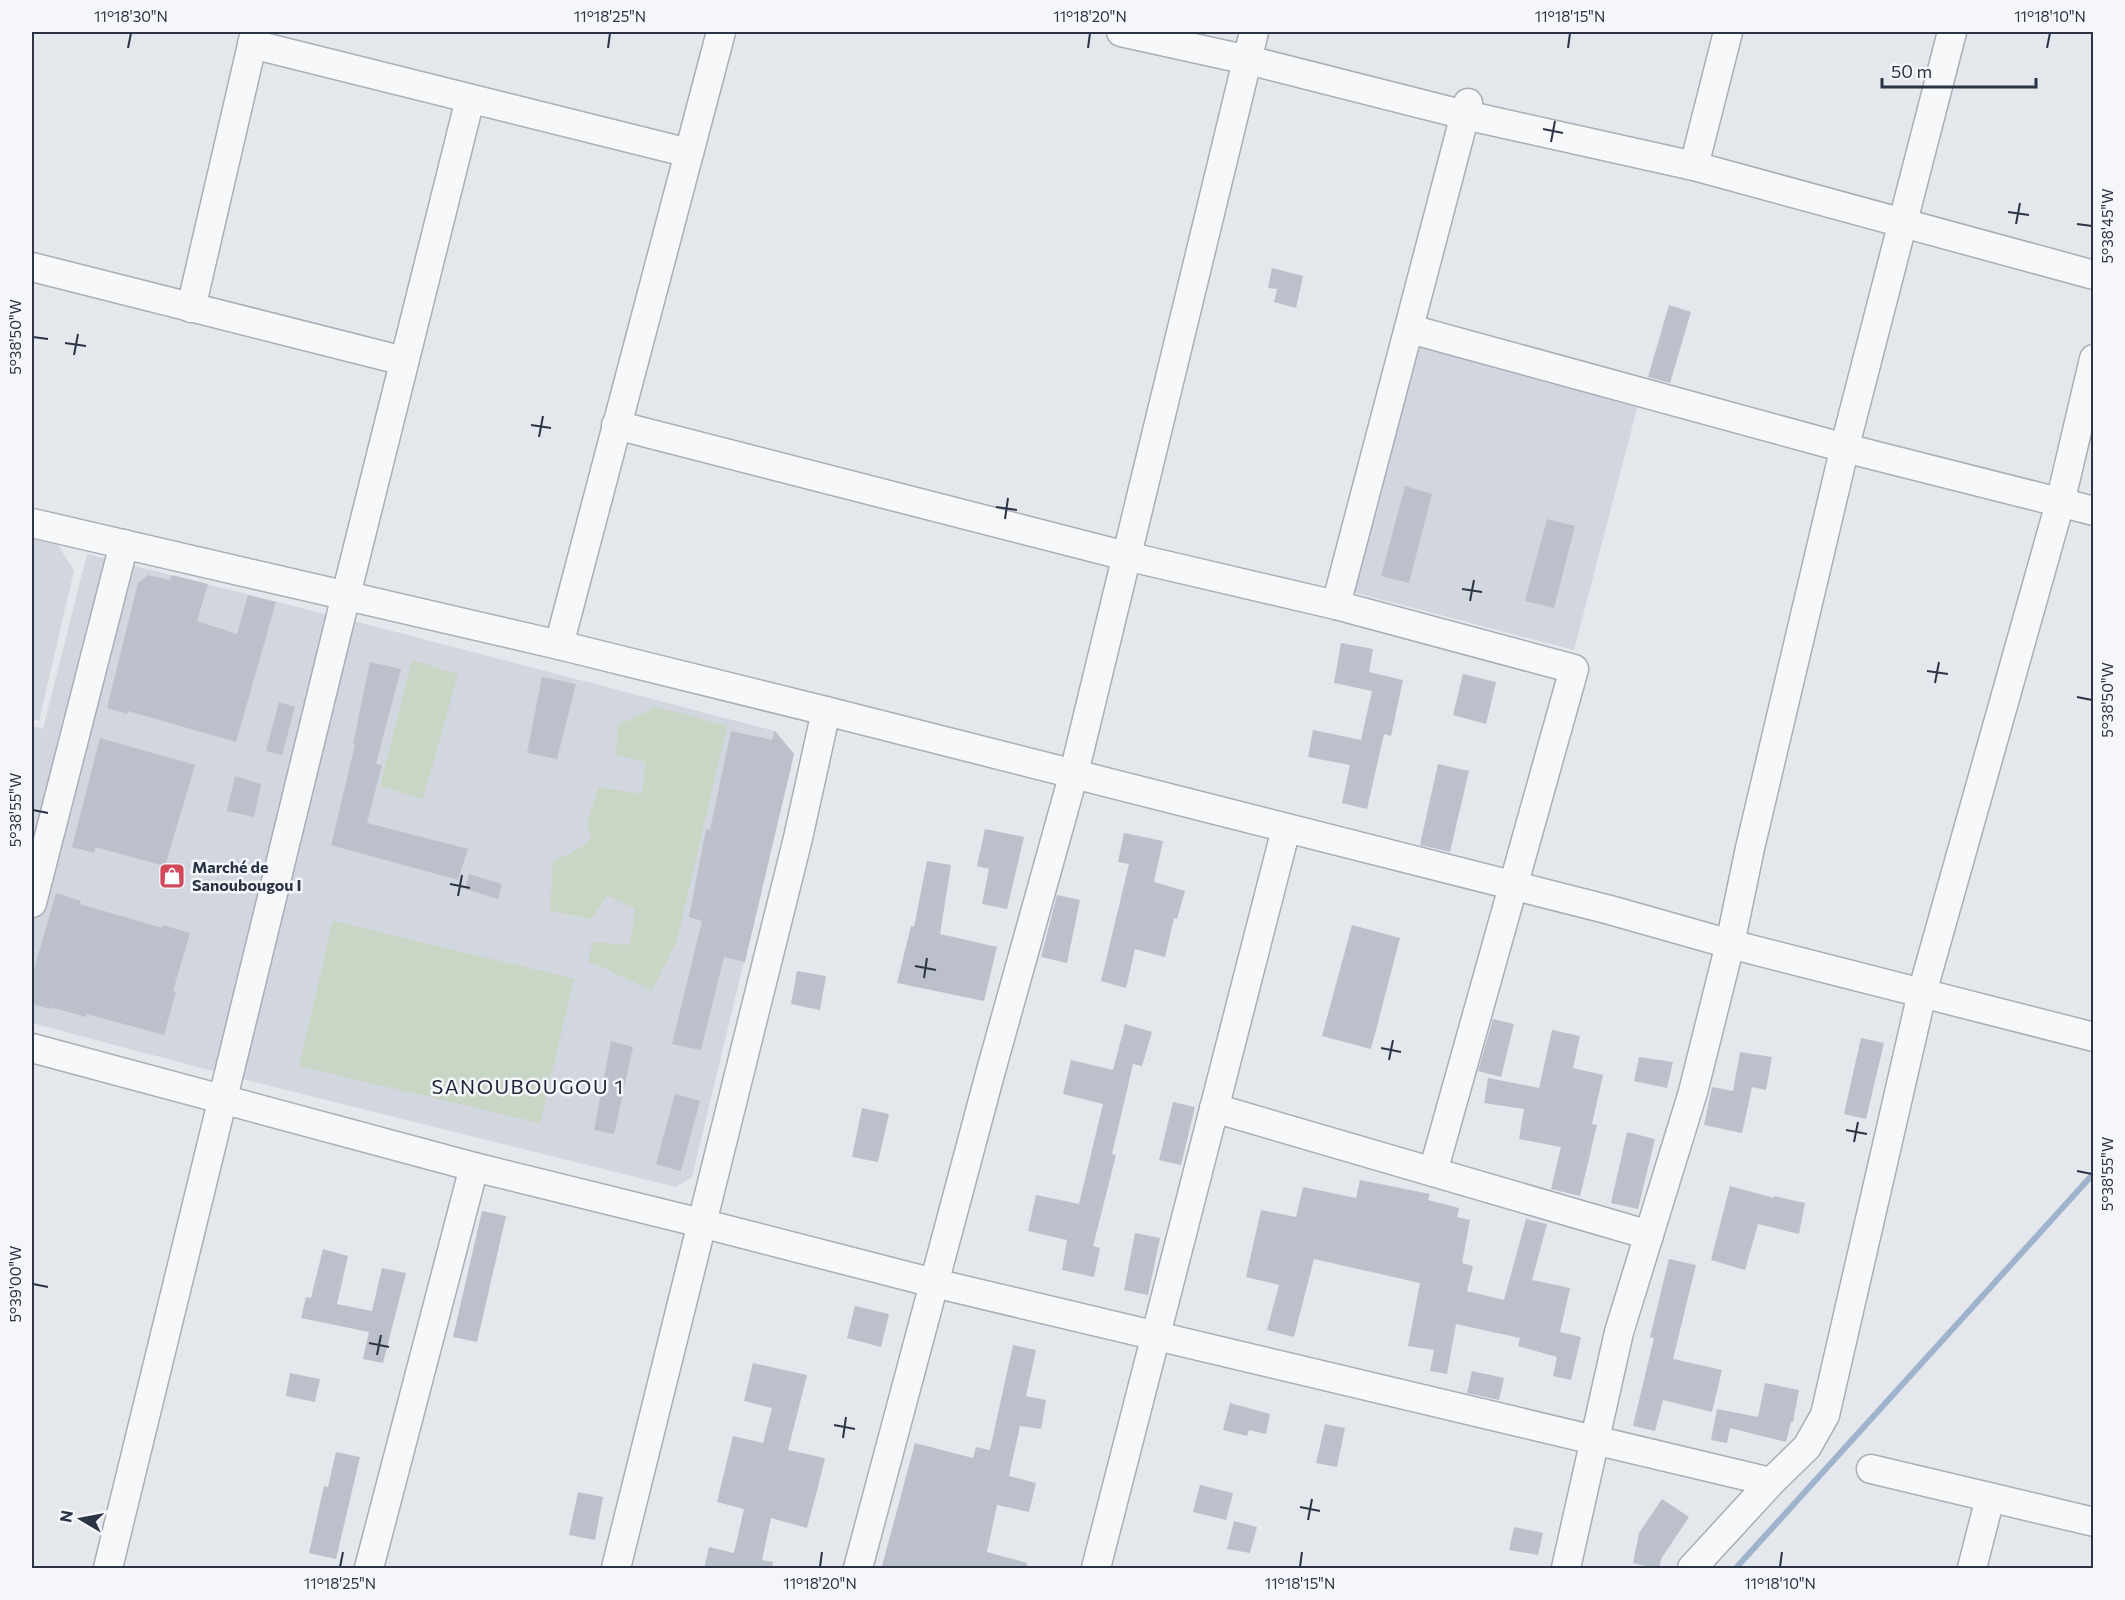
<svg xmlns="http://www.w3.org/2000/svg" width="2125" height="1600" font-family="Commissioner,sans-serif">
  <rect width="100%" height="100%" fill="#e4e7ec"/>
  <!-- built -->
  <g fill="#d2d6de">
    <polygon points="1417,342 1639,401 1574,650 1349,591"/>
    <polygon points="32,539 58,545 74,571 39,721 32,719"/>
    <polygon points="87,554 377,627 775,731 794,754 692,1177 676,1187 258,1083 32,1023 32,726 43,729"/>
  </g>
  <!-- green -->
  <g fill="#c9d6c5">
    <polygon points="412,660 458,674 423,799 380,786"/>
    <polygon points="657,707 727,726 677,940 652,990 588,961 593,942 630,945 635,908 607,896 591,919 550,910 553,862 583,846 591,838 587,821 599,787 642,794 646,762 616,755 618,725"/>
    <polygon points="333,921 574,979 540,1123 299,1066"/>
  </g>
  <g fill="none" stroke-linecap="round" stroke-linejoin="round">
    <!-- stream -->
    <polyline stroke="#9fb4cc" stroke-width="6" points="1736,1568 2094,1173"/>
  </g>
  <!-- building -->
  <g fill="#bbc0ca">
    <polygon points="1272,268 1303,276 1296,308 1274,302 1277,289 1268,288"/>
    <polygon points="1669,305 1691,312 1670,383 1648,377"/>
    <polygon points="1405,486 1432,494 1409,583 1381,576"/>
    <polygon points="1547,519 1575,526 1554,608 1525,601"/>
    <polygon points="148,575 170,580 172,575 208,584 197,621 237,634 248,595 276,602 236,742 128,711 127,714 107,708 138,583"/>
    <polygon points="1341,643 1373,649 1369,672 1403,680 1391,736 1384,734 1367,809 1342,803 1350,765 1308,757 1313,730 1361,740 1372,691 1334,683"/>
    <polygon points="370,662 401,669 376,764 382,765 367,823 468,849 458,880 331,845 355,745 353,744"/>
    <polygon points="1463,674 1496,682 1486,724 1453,715"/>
    <polygon points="542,677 576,684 557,759 527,753"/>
    <polygon points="279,702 295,707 282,755 266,751"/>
    <polygon points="731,731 772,740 775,731 794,754 745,962 724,957 701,1050 672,1044 702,921 689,917 706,829 710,830"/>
    <polygon points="100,738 195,765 165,866 95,847 94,853 72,847"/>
    <polygon points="1438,764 1469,771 1450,852 1420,845"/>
    <polygon points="235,776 261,784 254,817 227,811"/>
    <polygon points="985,829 1024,837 1007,909 982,904 989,869 977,866"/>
    <polygon points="1124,833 1163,841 1154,882 1185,891 1177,919 1174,918 1165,957 1135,949 1126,988 1101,981 1129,864 1118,862"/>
    <polygon points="927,861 951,865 940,934 997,947 984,1001 897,983 911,926 914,927"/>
    <polygon points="469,874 502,884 498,899 465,889"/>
    <polygon points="56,893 81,901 80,904 162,928 163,925 190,933 173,991 176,992 164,1035 87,1014 86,1017 51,1007 51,1009 32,1004 32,976"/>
    <polygon points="1057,895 1080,900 1067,963 1041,957"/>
    <polygon points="1352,925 1400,938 1371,1049 1322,1036"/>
    <polygon points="797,971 826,976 820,1010 791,1004"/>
    <polygon points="1493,1019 1514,1024 1501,1077 1478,1071"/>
    <polygon points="1125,1024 1152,1032 1142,1066 1133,1064 1112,1154 1116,1155 1093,1246 1100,1248 1094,1277 1062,1270 1067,1240 1028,1231 1036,1195 1079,1204 1103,1104 1063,1094 1071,1060 1113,1070"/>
    <polygon points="1552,1030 1580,1036 1573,1068 1603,1075 1592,1124 1597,1125 1580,1196 1551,1189 1561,1147 1519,1139 1524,1109 1484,1103 1488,1078 1539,1088"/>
    <polygon points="1861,1038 1884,1043 1866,1119 1844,1114"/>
    <polygon points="611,1041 633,1047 614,1134 594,1130"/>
    <polygon points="1740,1052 1772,1057 1766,1090 1752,1087 1742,1133 1704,1125 1712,1087 1733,1091"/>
    <polygon points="1639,1057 1673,1062 1667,1088 1634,1081"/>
    <polygon points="675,1094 700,1101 681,1171 656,1164"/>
    <polygon points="1173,1102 1195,1107 1181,1165 1159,1160"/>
    <polygon points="862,1108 889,1114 878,1162 852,1157"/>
    <polygon points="1627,1132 1655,1139 1638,1209 1611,1203"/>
    <polygon points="1360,1180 1430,1194 1428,1200 1459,1208 1457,1217 1470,1220 1462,1263 1473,1266 1467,1291 1504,1300 1526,1219 1547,1224 1532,1280 1570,1288 1560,1332 1581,1337 1571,1380 1553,1376 1557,1357 1518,1346 1520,1338 1456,1324 1447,1374 1430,1371 1434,1350 1408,1346 1420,1283 1314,1259 1294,1337 1267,1330 1279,1285 1246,1277 1261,1210 1296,1217 1303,1187 1356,1198"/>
    <polygon points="1730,1186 1774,1198 1774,1196 1805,1203 1799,1234 1758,1224 1745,1270 1711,1260"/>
    <polygon points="482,1211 506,1216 477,1342 453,1337"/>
    <polygon points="1135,1233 1160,1238 1148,1295 1124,1290"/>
    <polygon points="323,1249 348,1256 337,1304 372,1311 382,1268 406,1273 383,1363 363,1359 369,1332 301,1318 306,1297 311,1298"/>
    <polygon points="1669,1259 1696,1265 1673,1359 1722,1370 1712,1412 1663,1400 1655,1431 1633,1426 1654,1338 1650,1337"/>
    <polygon points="855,1306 889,1314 881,1347 847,1338"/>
    <polygon points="1013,1345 1036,1350 1026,1396 1046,1400 1041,1429 1020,1426 1009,1476 1036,1483 1029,1512 997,1505 987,1552 1027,1563 1027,1569 891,1569 882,1566 915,1443 973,1458 976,1447 990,1450"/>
    <polygon points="753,1363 807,1375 788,1450 825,1458 819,1483 807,1528 771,1518 762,1560 773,1562 772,1569 704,1569 709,1547 734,1553 744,1509 717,1502 733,1436 763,1443 772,1408 744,1401"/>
    <polygon points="1472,1371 1504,1378 1499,1400 1467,1393"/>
    <polygon points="290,1373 320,1379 315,1402 286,1396"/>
    <polygon points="1765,1383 1799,1390 1793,1422 1791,1422 1786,1442 1730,1428 1727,1443 1711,1440 1717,1409 1758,1417"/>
    <polygon points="1230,1403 1270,1414 1266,1434 1249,1430 1247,1436 1223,1430"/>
    <polygon points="1325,1424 1345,1428 1337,1467 1316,1463"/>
    <polygon points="336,1452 360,1457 336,1559 309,1553 324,1486 328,1487"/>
    <polygon points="1200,1485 1233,1493 1226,1520 1193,1512"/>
    <polygon points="578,1492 603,1497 595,1540 569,1535"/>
    <polygon points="1662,1499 1689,1517 1661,1559 1659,1569 1633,1563 1639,1533"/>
    <polygon points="1234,1521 1257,1527 1250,1553 1227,1549"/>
    <polygon points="1514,1527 1543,1533 1538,1555 1509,1550"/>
  </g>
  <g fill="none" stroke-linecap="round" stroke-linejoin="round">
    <defs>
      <g id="minor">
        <polyline points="1121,32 1248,60 1465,115 1694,166 2094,275"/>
        <polyline points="252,44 689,153"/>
        <polyline points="1694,166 1728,32"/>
        <polyline points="32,267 404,361"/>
        <polyline points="191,308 255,32"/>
        <polyline points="1410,329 1845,448 2094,511"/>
        <polyline points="616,425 1126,556 1336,605 1574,669 1433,1172"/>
        <polyline points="32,523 559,645 826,711 1610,910 1730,944 2094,1037"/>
        <polyline points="1336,605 1468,103"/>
        <polyline points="559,645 721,32"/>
        <polyline points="32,903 124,544"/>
        <polyline points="32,1048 474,1167 701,1223 934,1283 1771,1482"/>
        <polyline points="1214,1108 1649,1235"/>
        <polyline points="1871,1469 2094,1522"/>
        <polyline points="108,1568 346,595 470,99"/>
        <polyline points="369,1568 474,1167"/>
        <polyline points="616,1568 798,838 826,711"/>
        <polyline points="858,1568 990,1074 1074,773 1254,32"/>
        <polyline points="1096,1568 1286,829"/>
        <polyline points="1566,1568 1619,1332 1693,1092 1730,944 1750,848 1846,442 1952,32"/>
        <polyline points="1692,1568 1771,1482 1807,1447 1825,1415 1922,993 2060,503 2094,359"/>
        <polyline points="1972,1568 1990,1498"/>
      </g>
    </defs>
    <!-- minor casing -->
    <use href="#minor" stroke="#a9aeb7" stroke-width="31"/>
    <!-- minor -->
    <use href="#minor" stroke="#f7f8fa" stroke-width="28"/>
  </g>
  <!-- ticks -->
  <path fill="none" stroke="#2b3445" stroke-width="2" d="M128,48L131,33M608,48L610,33M1088,48L1090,33M1568,48L1570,33M2047,48L2050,33M1543,129L1563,133M1551,142L1555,121M2008,212L2029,215M2016,224L2020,203M2077,224L2092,226M33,337L48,339M65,343L86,346M74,355L78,334M531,425L551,428M539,437L543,416M996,507L1017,510M1005,519L1008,498M1462,589L1482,592M1470,601L1474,580M1927,671L1948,674M1935,683L1939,662M2077,697L2092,700M33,810L48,813M450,884L470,888M458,896L462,875M915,966L936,970M924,978L927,958M1381,1048L1401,1052M1389,1060L1393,1040M1846,1130L1867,1134M1854,1142L1858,1122M2077,1171L2092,1174M33,1284L48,1287M369,1343L389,1347M377,1355L381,1335M834,1425L855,1429M843,1438L846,1417M1300,1507L1320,1511M1308,1520L1312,1499M340,1567L343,1552M820,1567L822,1552M1300,1567L1302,1552M1780,1567L1782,1552"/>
  <!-- icons -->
  <defs>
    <symbol id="shop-square" viewBox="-11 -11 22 22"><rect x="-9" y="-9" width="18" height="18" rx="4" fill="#d1495b" stroke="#f4f6f9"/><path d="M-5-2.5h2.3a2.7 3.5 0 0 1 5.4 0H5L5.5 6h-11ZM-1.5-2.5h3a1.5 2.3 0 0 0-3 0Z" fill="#fff"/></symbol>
  </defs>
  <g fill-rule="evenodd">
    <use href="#shop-square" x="157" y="861" width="30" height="30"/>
  </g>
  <g text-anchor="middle" stroke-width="5" stroke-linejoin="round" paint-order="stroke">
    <!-- poi labels -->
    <g font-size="16" font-weight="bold" fill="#2b3445" stroke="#f4f6f9" text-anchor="start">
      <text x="192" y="873">Marché de<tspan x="192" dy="18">Sanoubougou I</tspan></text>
    </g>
    <!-- quarter labels -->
    <g font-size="20" letter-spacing="1.5" fill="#1d2536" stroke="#f4f6f9">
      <text x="528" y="1094">SANOUBOUGOU 1</text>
    </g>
  </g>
  <!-- border -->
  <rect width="2125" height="1600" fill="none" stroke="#f4f6f9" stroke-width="66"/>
  <!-- north arrow -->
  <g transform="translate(81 1519) rotate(280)" stroke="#f4f6f9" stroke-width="4.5" paint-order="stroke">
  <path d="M0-4.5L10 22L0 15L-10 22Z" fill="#2b3445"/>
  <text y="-9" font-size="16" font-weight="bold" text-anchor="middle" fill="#2b3445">N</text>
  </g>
  <!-- scale -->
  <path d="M1882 78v9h154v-9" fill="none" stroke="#2b3445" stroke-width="3"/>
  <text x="1891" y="78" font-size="18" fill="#2b3445" stroke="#f4f6f9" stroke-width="4.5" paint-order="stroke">50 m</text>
  <rect x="33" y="33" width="2059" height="1534" fill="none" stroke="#2b3445" stroke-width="2"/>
  <g font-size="15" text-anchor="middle" fill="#2b3445">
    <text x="131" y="22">11°18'30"N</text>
    <text x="610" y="22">11°18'25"N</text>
    <text x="1090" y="22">11°18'20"N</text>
    <text x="1570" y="22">11°18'15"N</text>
    <text x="2050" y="22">11°18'10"N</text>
    <text transform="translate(2108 226) rotate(-90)" y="5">5°38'45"W</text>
    <text transform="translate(16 337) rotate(-90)" y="5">5°38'50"W</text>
    <text transform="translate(2108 700) rotate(-90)" y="5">5°38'50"W</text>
    <text transform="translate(16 810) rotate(-90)" y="5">5°38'55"W</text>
    <text transform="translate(2108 1174) rotate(-90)" y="5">5°38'55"W</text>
    <text transform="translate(16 1284) rotate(-90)" y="5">5°39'00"W</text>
    <text x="340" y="1589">11°18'25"N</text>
    <text x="820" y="1589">11°18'20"N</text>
    <text x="1300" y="1589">11°18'15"N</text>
    <text x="1780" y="1589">11°18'10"N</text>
  </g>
</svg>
